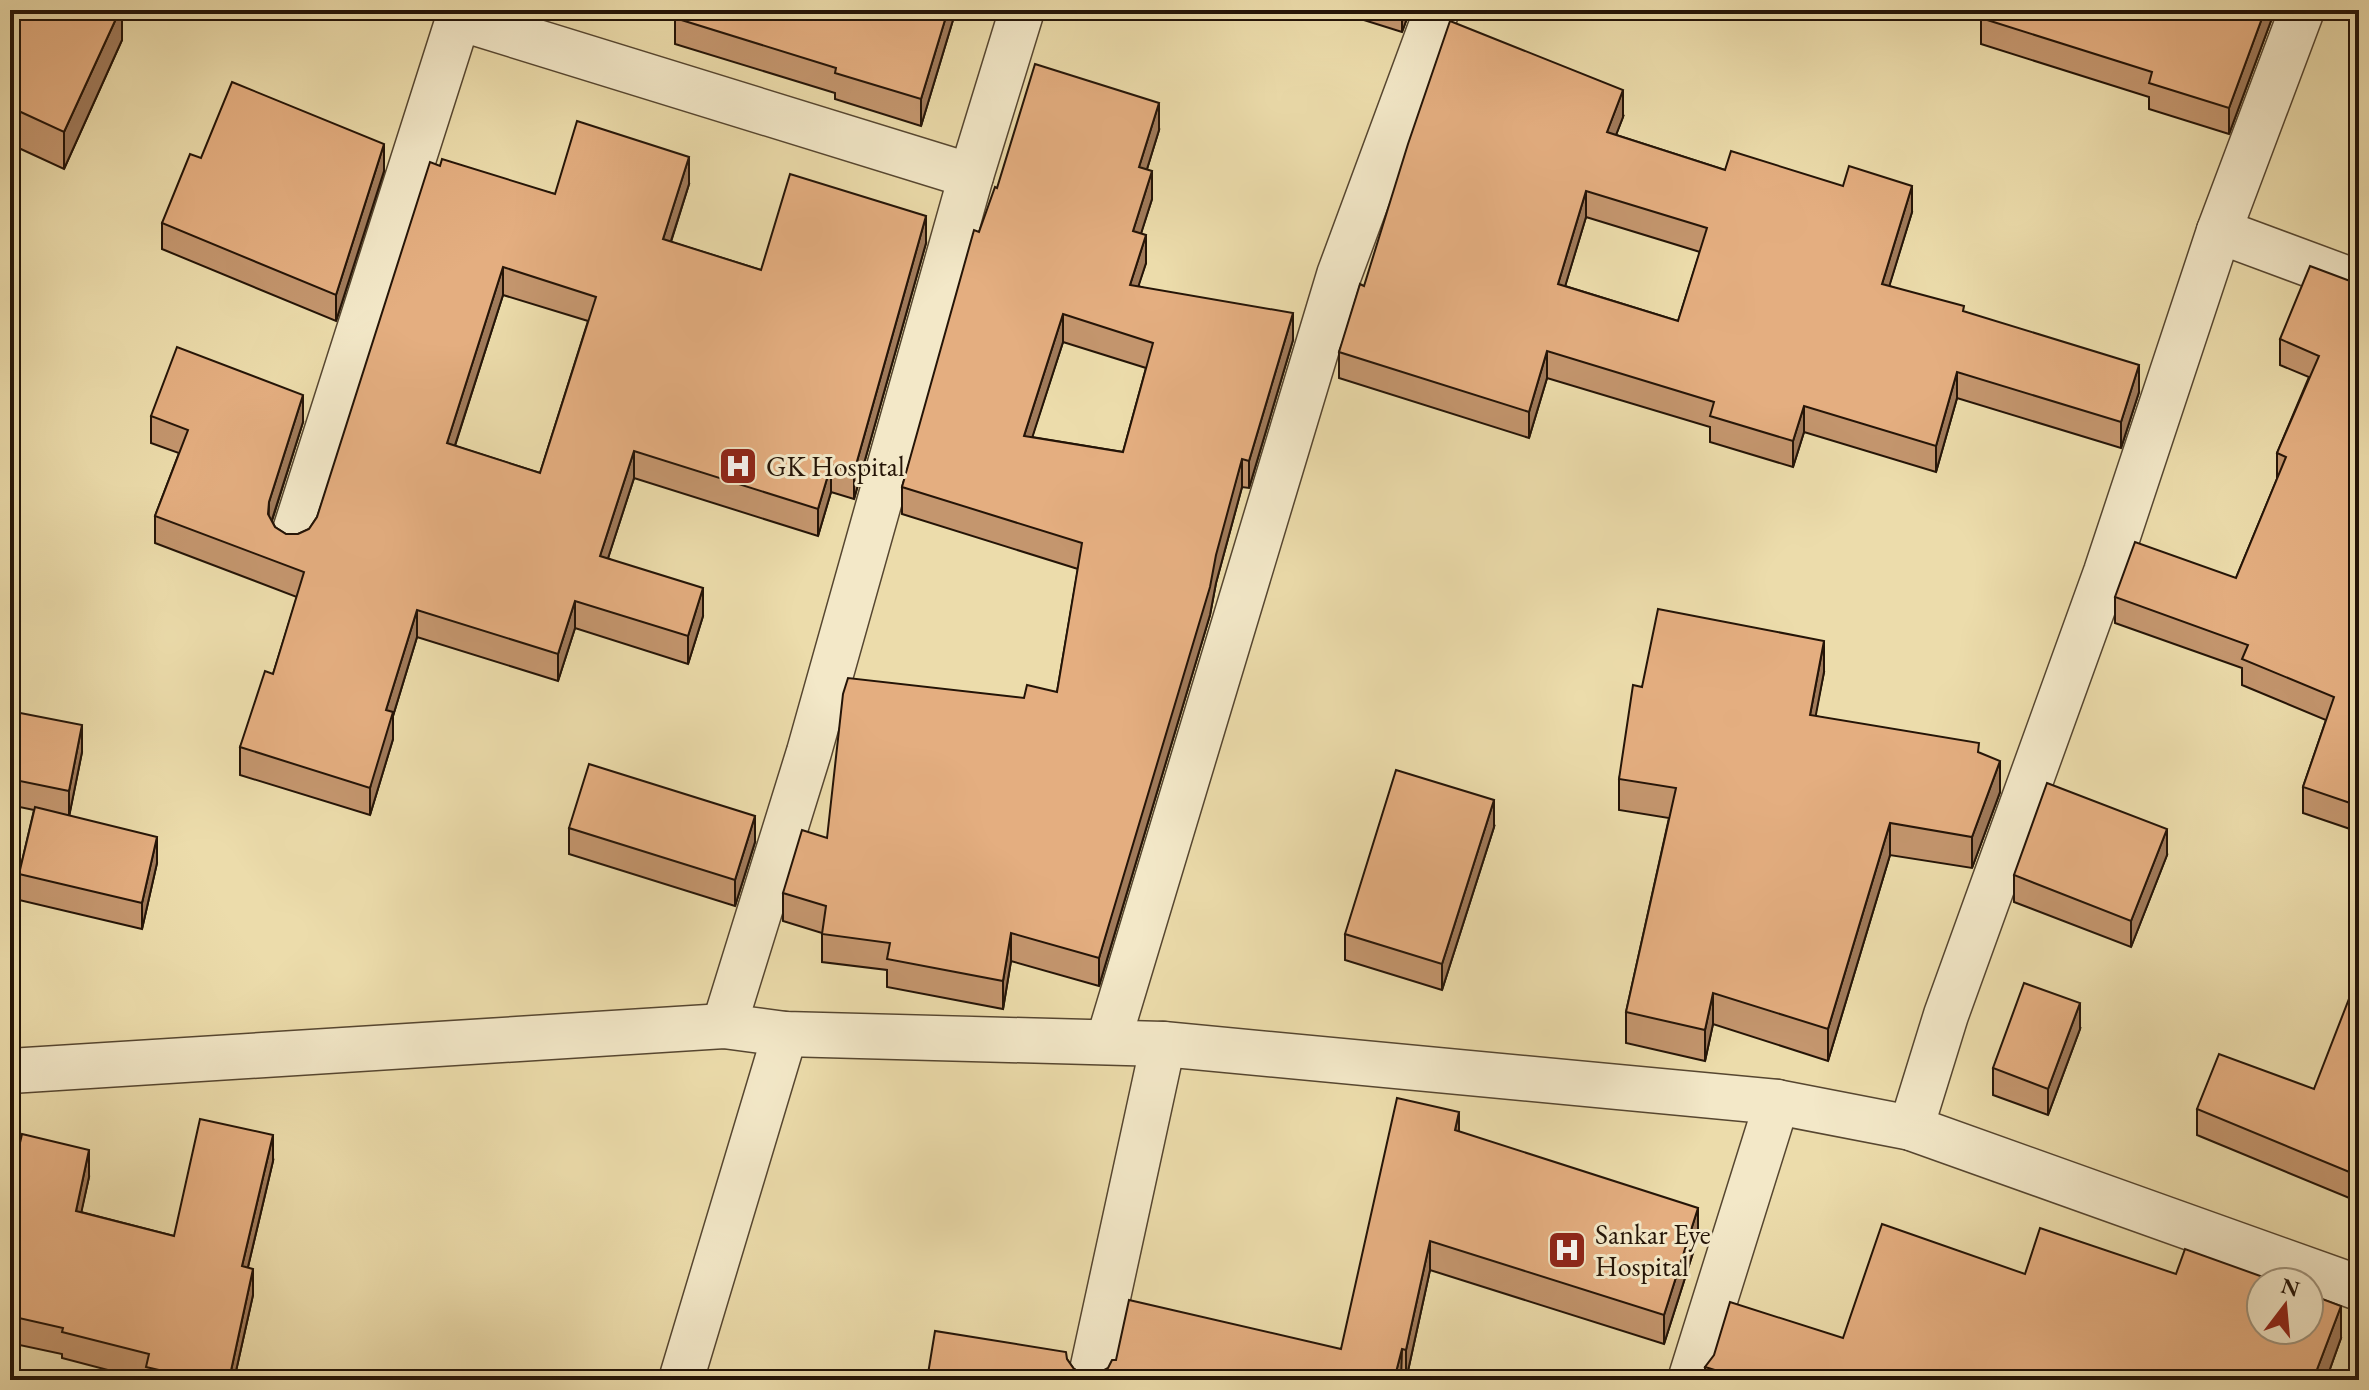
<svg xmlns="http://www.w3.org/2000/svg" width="2369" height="1390" font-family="'EB Garamond',serif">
  <rect width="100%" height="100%" fill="#ecdcab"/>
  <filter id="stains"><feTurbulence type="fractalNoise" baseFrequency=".0025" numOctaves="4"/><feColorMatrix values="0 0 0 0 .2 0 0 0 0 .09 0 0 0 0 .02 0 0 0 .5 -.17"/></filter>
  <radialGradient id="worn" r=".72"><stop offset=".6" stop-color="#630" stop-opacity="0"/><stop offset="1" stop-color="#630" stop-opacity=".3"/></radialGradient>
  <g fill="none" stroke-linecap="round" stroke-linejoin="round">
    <defs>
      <g id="minor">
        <polyline points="459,18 971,176"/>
        <polyline points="2219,231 2359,283"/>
        <polyline points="293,537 461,10"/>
        <polyline points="724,1026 809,752 971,176 1022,10"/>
        <polyline points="1108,1042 1339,275 1437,10"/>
        <polyline points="10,1071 724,1026 785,1034 1163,1044 1777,1102 1911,1128 2359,1288"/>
        <polyline points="1911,1128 1946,1015 2106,572 2219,231 2302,10"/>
        <polyline points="681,1380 785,1034"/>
        <polyline points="1090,1380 1163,1044"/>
        <polyline points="1690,1380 1777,1102"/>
      </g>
    </defs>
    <!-- minor casing -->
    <use href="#minor" stroke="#564630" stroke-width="47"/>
    <!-- minor -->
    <use href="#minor" stroke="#f3e8c8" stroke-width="44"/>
  </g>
  <!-- wall -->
  <g fill="#c4966e" stroke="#241407" stroke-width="2" fill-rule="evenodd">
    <polygon points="10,10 122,10 122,40 64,169 10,144"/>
    <polygon points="677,10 956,10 921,126 835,99 835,93 675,44 675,18"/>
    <polygon points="1332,10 1410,10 1402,32"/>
    <polygon points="2275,10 2229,134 2149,109 2149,97 1981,44 1981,18"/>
    <path d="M1623,117L1616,135L1725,170L1912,212L1889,286L1964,312L2139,392L2121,448L1957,398L1936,472L1804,432L1793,467L1710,442V427L1547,378L1529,438L1339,378V352L1364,286ZM1586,217L1700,252L1678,321L1565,286Z"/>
    <path d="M1159,130L1147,169L1152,199L1141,233L1146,263L1138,286L1293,340L1249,488L1242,487L1216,583L1210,615L1099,986L1011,961L1003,1009L887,987V970L822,962V933L783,921V893L827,838L1024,698L1057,692L1078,569L902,514V487L979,232L997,188ZM1063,342L1146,368L1123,452L1032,437Z"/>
    <polygon points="201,158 384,171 336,321 162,249 162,223"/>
    <path d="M440,166L555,194L689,184L671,242L761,270L926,243L854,499L831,492L818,536L634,478L608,558L703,616L688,664L575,628L558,681L417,637L393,716V739L370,815L240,775V747L273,674L297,597L155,543V516L179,453L151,443V416L303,422L272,521L275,527L286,534H298L309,529L317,517ZM503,295L588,321L540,473L455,446Z"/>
    <polygon points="2350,281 2359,282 2359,832 2303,813 2303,787 2326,720 2242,685 2242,668 2115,623 2115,597 2236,578 2277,479 2277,453 2309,377 2280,365 2280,339"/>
    <polygon points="1824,672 1815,716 1979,753 2000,792 1972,868 1890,855 1828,1061 1713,1024 1705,1061 1626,1043 1626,1012 1669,818 1619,810 1619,779 1642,687"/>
    <polygon points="10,711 82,752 69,816 157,863 142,929 19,900 19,874 34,810 10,805"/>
    <polygon points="1494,827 1442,990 1345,960 1345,934"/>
    <polygon points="569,828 755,842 735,906 569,854"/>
    <polygon points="2167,855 2131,947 2014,902 2014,875"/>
    <polygon points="2359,994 2359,1202 2197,1135 2197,1109 2314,1089"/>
    <polygon points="2080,1029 2048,1115 1993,1095 1993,1068"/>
    <polygon points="1459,1132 1698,1237 1664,1344 1430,1270 1406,1380 927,1380 1067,1359 1074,1369 1085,1375 1341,1349"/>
    <polygon points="273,1161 248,1267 253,1295 234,1380 146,1380 62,1358 62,1354 10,1343 10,1187 89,1177 81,1212 174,1236"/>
    <polygon points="2025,1274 2341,1338 2326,1380 1705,1380 1705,1367 1843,1338"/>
  </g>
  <!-- shaded-wall -->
  <g fill="#a07a5a" stroke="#241407" stroke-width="2">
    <polygon points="120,10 122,10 122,40 64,169 64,132"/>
    <polygon points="948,10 956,10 921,126 921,99"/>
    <polygon points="1402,10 1410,10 1402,32"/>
    <polygon points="2265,10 2275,10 2229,134 2229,108"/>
    <polygon points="1623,90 1623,117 1607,158 1607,132"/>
    <polygon points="1159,103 1159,130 1139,195 1139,167"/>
    <polygon points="384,144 384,171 336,321 336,295"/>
    <polygon points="689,157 689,184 663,266 663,239"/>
    <polygon points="1152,171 1152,199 1133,259 1133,231"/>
    <polygon points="1912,186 1912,212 1882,310 1882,284"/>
    <polygon points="1586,191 1586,217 1558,310 1558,284"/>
    <polygon points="926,216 926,243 854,499 854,472"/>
    <polygon points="1146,235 1146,263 1130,312 1130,285"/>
    <polygon points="503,267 503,295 447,470 447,443"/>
    <polygon points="1293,313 1293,340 1249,488 1249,461"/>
    <polygon points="1063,314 1063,342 1024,463 1024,436"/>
    <polygon points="1547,351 1547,378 1529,438 1529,412"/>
    <polygon points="2139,365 2139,392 2121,448 2121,422"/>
    <polygon points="1957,372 1957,398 1936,472 1936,446"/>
    <polygon points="303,395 303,422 269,529 268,542 269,502"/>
    <polygon points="1804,406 1804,432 1793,467 1793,441"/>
    <polygon points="634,451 634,478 600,583 600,556"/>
    <polygon points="1242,459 1242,487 1216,583 1210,615 1099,986 1099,958"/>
    <polygon points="831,465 831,492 818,536 818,509"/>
    <polygon points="703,588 703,616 688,664 688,636"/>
    <polygon points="575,601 575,628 558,681 558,654"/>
    <polygon points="2359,606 2359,631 2353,621"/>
    <polygon points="417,610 417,637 393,716 393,739 370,815 370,788 386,710"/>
    <polygon points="1824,641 1824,672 1810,746 1810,715"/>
    <polygon points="82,725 82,752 69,817 69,791"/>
    <polygon points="2000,761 2000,792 1972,868 1972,837"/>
    <polygon points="1494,800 1494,827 1442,990 1442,964"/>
    <polygon points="755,816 755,842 735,906 735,880"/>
    <polygon points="1890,823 1890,855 1828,1061 1828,1029"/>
    <polygon points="2167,829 2167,855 2131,947 2131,921"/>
    <polygon points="157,837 157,863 142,929 142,903"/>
    <polygon points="1011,933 1011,961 1003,1009 1003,981"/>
    <polygon points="1713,993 1713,1024 1705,1061 1705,1030"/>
    <polygon points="2080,1003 2080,1029 2048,1115 2048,1089"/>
    <polygon points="1459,1112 1459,1142 1455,1130"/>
    <polygon points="273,1135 273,1161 242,1292 242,1266"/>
    <polygon points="89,1150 89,1177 76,1237 76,1211"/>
    <polygon points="1698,1208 1698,1237 1664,1344 1664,1315"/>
    <polygon points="1430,1241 1430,1270 1406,1380 1406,1350"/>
    <polygon points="253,1269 253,1295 234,1380 229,1380"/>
    <polygon points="2341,1306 2341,1338 2326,1380 2313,1380"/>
    <polygon points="1402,1349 1401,1380 1394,1380"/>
  </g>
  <!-- building -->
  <g fill="#e4ae80" stroke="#241407" stroke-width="2" fill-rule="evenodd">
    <polygon points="10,10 120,10 64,132 10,107"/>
    <polygon points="677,10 948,10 921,99 835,73 836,68 675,18"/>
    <polygon points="1984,10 2265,10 2229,108 2149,83 2152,72 1981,18"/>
    <path d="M1450,21L1623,90L1607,132L1725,170L1731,151L1843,186L1849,166L1912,186L1882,284L1964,306L1963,311L2139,365L2121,422L1957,372L1936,446L1804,406L1793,441L1710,416L1714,402L1547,351L1529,412L1339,352L1360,284L1364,286L1408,144ZM1586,191L1707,228L1678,321L1558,284Z"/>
    <path d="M1035,64L1159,103L1139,167L1152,171L1133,231L1146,235L1130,285L1293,313L1249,461L1242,459L1216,555L1210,587L1099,958L1011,933L1003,981L887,959L890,943L822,934L826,906L783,893L802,830L827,838L843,694L848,678L1024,698L1027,685L1057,692L1082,543L902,487L974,230L979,232L995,187L997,188ZM1063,314L1153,343L1123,452L1024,436Z"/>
    <polygon points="232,82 384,144 336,295 162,223 190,154 201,158"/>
    <path d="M577,121L689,157L663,239L761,270L790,174L926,216L854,472L831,465L818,509L634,451L600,556L703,588L688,636L575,601L558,654L417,610L386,710L393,712L370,788L240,747L265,671L273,674L304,572L155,516L188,430L151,416L177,347L303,395L269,502L268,514L275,527L286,534H298L309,529L317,517L430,162L440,166L442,159L555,194ZM503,267L596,297L540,473L447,443Z"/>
    <polygon points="2310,266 2350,281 2359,282 2359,606 2353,621 2359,624 2359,806 2303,787 2334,697 2242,659 2248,645 2115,597 2135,542 2236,578 2286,457 2277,453 2319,356 2280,339"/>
    <polygon points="1658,609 1824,641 1810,715 1979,743 1978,752 2000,761 1972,837 1890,823 1828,1029 1713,993 1705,1030 1626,1012 1676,788 1619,779 1633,685 1642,687"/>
    <polygon points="10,711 82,725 69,791 10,779"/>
    <polygon points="589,764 755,816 735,880 569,828"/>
    <polygon points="1396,770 1494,800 1442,964 1345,934"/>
    <polygon points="2047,783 2167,829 2131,921 2014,875"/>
    <polygon points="35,807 157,837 142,903 19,874"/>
    <polygon points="2024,983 2080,1003 2048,1089 1993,1068"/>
    <polygon points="2352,991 2359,994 2359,1176 2197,1109 2219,1054 2314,1089"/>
    <polygon points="1397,1098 1459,1112 1455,1130 1698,1208 1664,1315 1430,1241 1406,1350 1402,1349 1394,1380 927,1380 935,1331 1066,1352 1067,1359 1074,1369 1085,1375 1097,1374 1108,1368 1112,1360 1116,1360 1129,1300 1341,1349"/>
    <polygon points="200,1119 273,1135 242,1266 253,1269 229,1380 202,1380 146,1367 149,1354 62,1332 63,1328 10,1316 10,1187 22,1134 89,1150 76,1211 174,1236"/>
    <polygon points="1882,1224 2025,1274 2040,1228 2176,1274 2185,1249 2277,1282 2261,1282 2261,1330 2309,1330 2309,1294 2341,1306 2313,1380 1730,1380 1731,1375 1705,1367 1714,1355 1730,1302 1843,1338"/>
  </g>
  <!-- icons -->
  <defs>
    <symbol id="hospital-square" viewBox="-11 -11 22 22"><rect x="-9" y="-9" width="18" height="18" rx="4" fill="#8f2418" stroke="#f3e8c8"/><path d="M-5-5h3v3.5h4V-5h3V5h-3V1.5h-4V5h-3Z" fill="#fff"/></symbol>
  </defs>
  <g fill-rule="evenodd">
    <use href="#hospital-square" x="716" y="444" width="44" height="44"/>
    <use href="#hospital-square" x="1545" y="1228" width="44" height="44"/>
  </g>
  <g text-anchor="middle" stroke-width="6" stroke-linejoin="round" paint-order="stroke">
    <!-- poi labels -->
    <g font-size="28" fill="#241407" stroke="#f3e8c8" text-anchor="start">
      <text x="766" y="476">GK Hospital</text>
      <text x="1595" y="1244">Sankar Eye<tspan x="1595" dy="32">Hospital</tspan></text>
    </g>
  </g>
  <!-- margin -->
  <rect width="2369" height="1390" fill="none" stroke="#ecdcab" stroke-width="40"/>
  <rect x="12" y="12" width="2345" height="1366" fill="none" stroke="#241407" stroke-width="4"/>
  <rect x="20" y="20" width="2329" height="1350" fill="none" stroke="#241407" stroke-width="2"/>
  <!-- north arrow -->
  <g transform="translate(2285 1306) rotate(16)"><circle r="38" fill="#f3e8c8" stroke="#a0937b" stroke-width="2"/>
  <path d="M0-6L14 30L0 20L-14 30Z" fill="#8f2418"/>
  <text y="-12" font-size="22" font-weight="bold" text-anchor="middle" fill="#241407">N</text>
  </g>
  <rect width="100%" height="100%" filter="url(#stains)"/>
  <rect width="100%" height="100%" fill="url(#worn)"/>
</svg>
